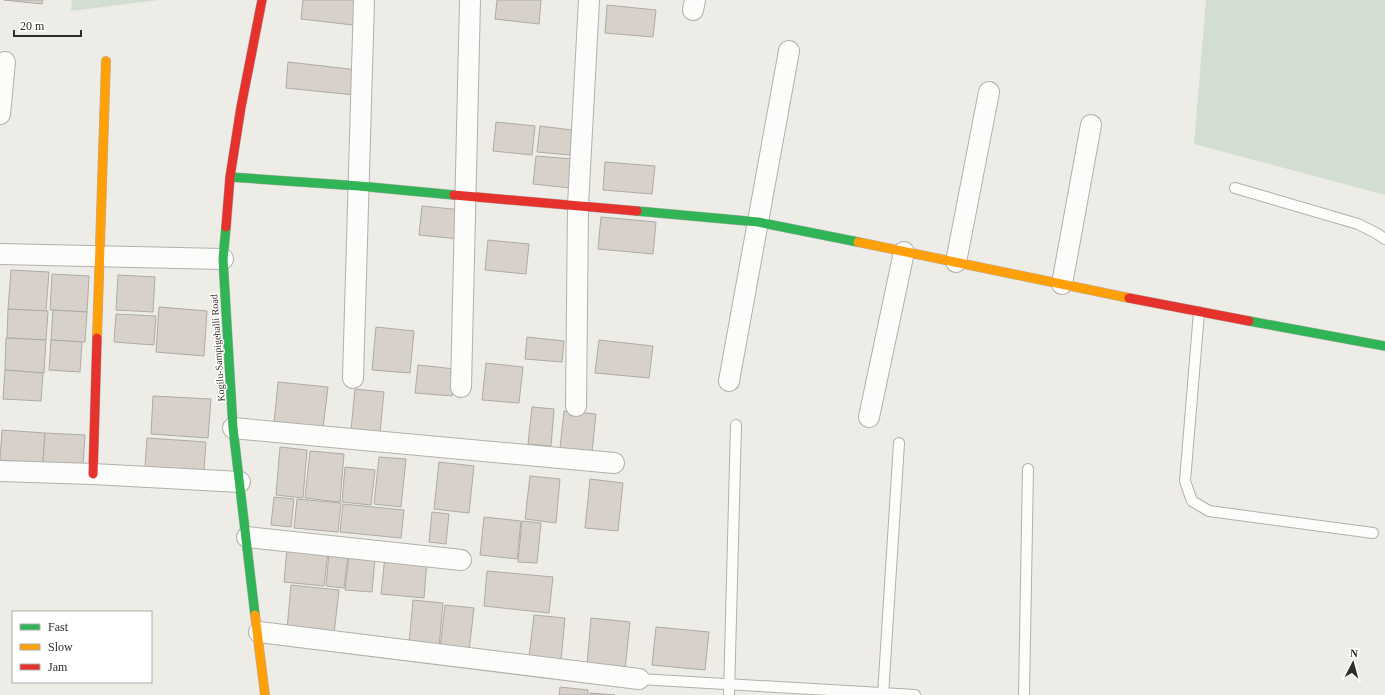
<svg xmlns="http://www.w3.org/2000/svg" width="1385" height="695" font-family="Georgia,serif">
  <rect width="100%" height="100%" fill="#eeece6"/>
  <!-- green -->
  <g fill="#d3ded3">
    <polygon points="72,0 159,0 71,11"/>
    <polygon points="1206,0 1385,0 1385,195 1194,144"/>
  </g>
  <!-- building -->
  <g fill="#d8d1ca" stroke="#adaba7">
    <polygon points="4,0 43,0 42,4"/>
    <polygon points="303,0 356,0 353,25 301,19"/>
    <polygon points="497,0 541,0 539,24 495,19"/>
    <polygon points="607,5 656,10 653,37 605,33"/>
    <polygon points="288,62 358,70 355,95 286,88"/>
    <polygon points="496,122 535,126 532,155 493,151"/>
    <polygon points="540,126 572,130 570,155 537,152"/>
    <polygon points="536,156 573,159 570,188 533,184"/>
    <polygon points="605,162 655,166 652,194 603,190"/>
    <polygon points="422,206 462,210 459,239 419,235"/>
    <polygon points="601,217 656,222 653,254 598,249"/>
    <polygon points="488,240 529,244 526,274 485,270"/>
    <polygon points="11,270 49,272 46,311 8,309"/>
    <polygon points="52,274 89,276 87,312 50,310"/>
    <polygon points="118,275 155,277 153,312 116,310"/>
    <polygon points="159,307 207,311 204,356 156,352"/>
    <polygon points="8,309 48,311 46,340 7,338"/>
    <polygon points="53,310 87,312 85,342 51,340"/>
    <polygon points="116,314 156,316 154,345 114,342"/>
    <polygon points="376,327 414,331 410,373 372,370"/>
    <polygon points="527,337 564,341 562,362 525,359"/>
    <polygon points="6,338 46,340 44,373 5,370"/>
    <polygon points="51,340 82,342 80,372 49,370"/>
    <polygon points="599,340 653,346 649,378 595,373"/>
    <polygon points="486,363 523,367 519,403 482,400"/>
    <polygon points="418,365 455,369 452,396 415,393"/>
    <polygon points="5,370 43,373 41,401 3,399"/>
    <polygon points="278,382 328,387 323,428 274,423"/>
    <polygon points="355,389 384,392 380,433 351,430"/>
    <polygon points="153,396 211,399 208,438 151,434"/>
    <polygon points="532,407 554,409 551,446 528,444"/>
    <polygon points="564,411 596,414 592,452 560,448"/>
    <polygon points="2,430 45,433 43,463 0,460"/>
    <polygon points="45,433 85,435 83,465 43,463"/>
    <polygon points="147,438 206,442 204,471 145,467"/>
    <polygon points="280,447 307,450 303,498 276,495"/>
    <polygon points="310,451 344,454 340,502 305,498"/>
    <polygon points="379,457 406,459 401,507 374,504"/>
    <polygon points="439,462 474,466 469,513 434,509"/>
    <polygon points="345,467 375,470 371,505 342,502"/>
    <polygon points="530,476 560,479 556,523 525,519"/>
    <polygon points="590,479 623,483 618,531 585,528"/>
    <polygon points="274,497 294,499 291,527 271,525"/>
    <polygon points="297,499 341,503 338,532 294,528"/>
    <polygon points="343,504 404,510 401,538 340,532"/>
    <polygon points="432,512 449,514 446,544 429,542"/>
    <polygon points="484,517 521,521 517,559 480,555"/>
    <polygon points="522,521 541,523 537,563 518,562"/>
    <polygon points="287,548 328,552 324,586 284,582"/>
    <polygon points="329,553 348,554 344,588 326,586"/>
    <polygon points="349,555 375,558 372,592 345,590"/>
    <polygon points="385,556 427,561 424,598 381,594"/>
    <polygon points="487,571 553,577 549,613 484,606"/>
    <polygon points="291,585 339,590 334,634 287,629"/>
    <polygon points="413,600 443,603 439,647 409,644"/>
    <polygon points="445,605 474,608 469,651 440,648"/>
    <polygon points="534,615 565,618 561,660 529,657"/>
    <polygon points="591,618 630,622 625,669 587,665"/>
    <polygon points="656,627 709,632 705,670 652,665"/>
    <polygon points="560,687 588,690 588,695 559,695"/>
    <polygon points="590,693 615,695 590,695"/>
  </g>
  <g fill="none" stroke-linecap="round" stroke-linejoin="round">
    <defs>
      <g id="lane">
        <polyline points="1235,188 1358,224 1376,233 1385,239"/>
        <polyline points="1199,312 1185,481 1192,501 1209,511 1373,533"/>
        <polyline points="639,679 915,695"/>
        <polyline points="729,695 736,425"/>
        <polyline points="883,695 899,443"/>
        <polyline points="1024,695 1028,469"/>
      </g>
      <g id="street">
        <polyline points="693,10 695,0"/>
        <polyline points="0,114 5,62"/>
        <polyline points="0,254 223,259"/>
        <polyline points="956,262 989,92"/>
        <polyline points="1062,284 1091,125"/>
        <polyline points="353,378 364,0"/>
        <polyline points="729,381 789,51"/>
        <polyline points="461,387 470,0"/>
        <polyline points="576,406 578,205 589,0"/>
        <polyline points="869,417 904,252"/>
        <polyline points="233,428 614,463"/>
        <polyline points="0,471 93,474 240,482"/>
        <polyline points="247,537 461,560"/>
        <polyline points="259,632 639,679"/>
      </g>
      <g id="fast">
        <polyline points="230,177 359,186 454,195"/>
        <polyline points="637,211 758,222 858,242"/>
        <polyline points="226,227 223,259 233,428 255,615"/>
        <polyline points="1249,321 1385,346"/>
      </g>
      <g id="slow">
        <polyline points="858,242 1129,298"/>
        <polyline points="97,338 106,61"/>
        <polyline points="255,615 265,695"/>
      </g>
      <g id="jam">
        <polyline points="454,195 637,211"/>
        <polyline points="226,227 230,177 241,107 262,0"/>
        <polyline points="1129,298 1249,321"/>
        <polyline points="93,474 97,338"/>
      </g>
    </defs>
    <!-- lane casing -->
    <use href="#lane" stroke="#b2b0ac" stroke-width="12"/>
    <!-- street casing -->
    <use href="#street" stroke="#b2b0ac" stroke-width="22"/>
    <!-- fast casing -->
    <use href="#fast" stroke="#b2b0ac" stroke-width="10"/>
    <!-- slow casing -->
    <use href="#slow" stroke="#b2b0ac" stroke-width="10"/>
    <!-- jam casing -->
    <use href="#jam" stroke="#b2b0ac" stroke-width="10"/>
    <!-- lane -->
    <use href="#lane" stroke="#fcfcfb" stroke-width="10"/>
    <!-- street -->
    <use href="#street" stroke="#fcfcfb" stroke-width="20"/>
    <!-- fast -->
    <use href="#fast" stroke="#30b455" stroke-width="9"/>
    <!-- slow -->
    <use href="#slow" stroke="#ff9f0a" stroke-width="9"/>
    <!-- jam -->
    <use href="#jam" stroke="#e5322d" stroke-width="9"/>
  </g>
  <g text-anchor="middle" stroke-width="3" stroke-linejoin="round" paint-order="stroke">
    <!-- street labels -->
    <g font-size="10" fill="#2e2d29" stroke="#fff">
      <text transform="translate(217 348) rotate(-94)" y="4">Kogilu-Sampigehalli Road</text>
    </g>
  </g>
  <!-- legend -->
  <rect x="12" y="611" width="140" height="72" fill="#ffffff" stroke="#ababa9"/>
  <rect x="20" y="624" width="20" height="6" fill="#30b455" stroke="#ababa9"/>
  <text x="48" y="631" font-size="12" fill="#2e2d29">Fast</text>
  <rect x="20" y="644" width="20" height="6" fill="#ff9f0a" stroke="#ababa9"/>
  <text x="48" y="651" font-size="12" fill="#2e2d29">Slow</text>
  <rect x="20" y="664" width="20" height="6" fill="#e5322d" stroke="#ababa9"/>
  <text x="48" y="671" font-size="12" fill="#2e2d29">Jam</text>
  <!-- north arrow -->
  <g transform="translate(1353 663) rotate(6)" stroke="#ffffff" stroke-width="3" paint-order="stroke">
  <path d="M0-3L7 15L0 10L-7 15Z" fill="#2e2d29"/>
  <text y="-6" font-size="11" font-weight="bold" text-anchor="middle" fill="#2e2d29">N</text>
  </g>
  <!-- scale -->
  <path d="M14 30v6h67v-6" fill="none" stroke="#2e2d29" stroke-width="2"/>
  <text x="20" y="30" font-size="12" fill="#2e2d29" stroke="#ffffff" stroke-width="3" paint-order="stroke">20 m</text>
</svg>
